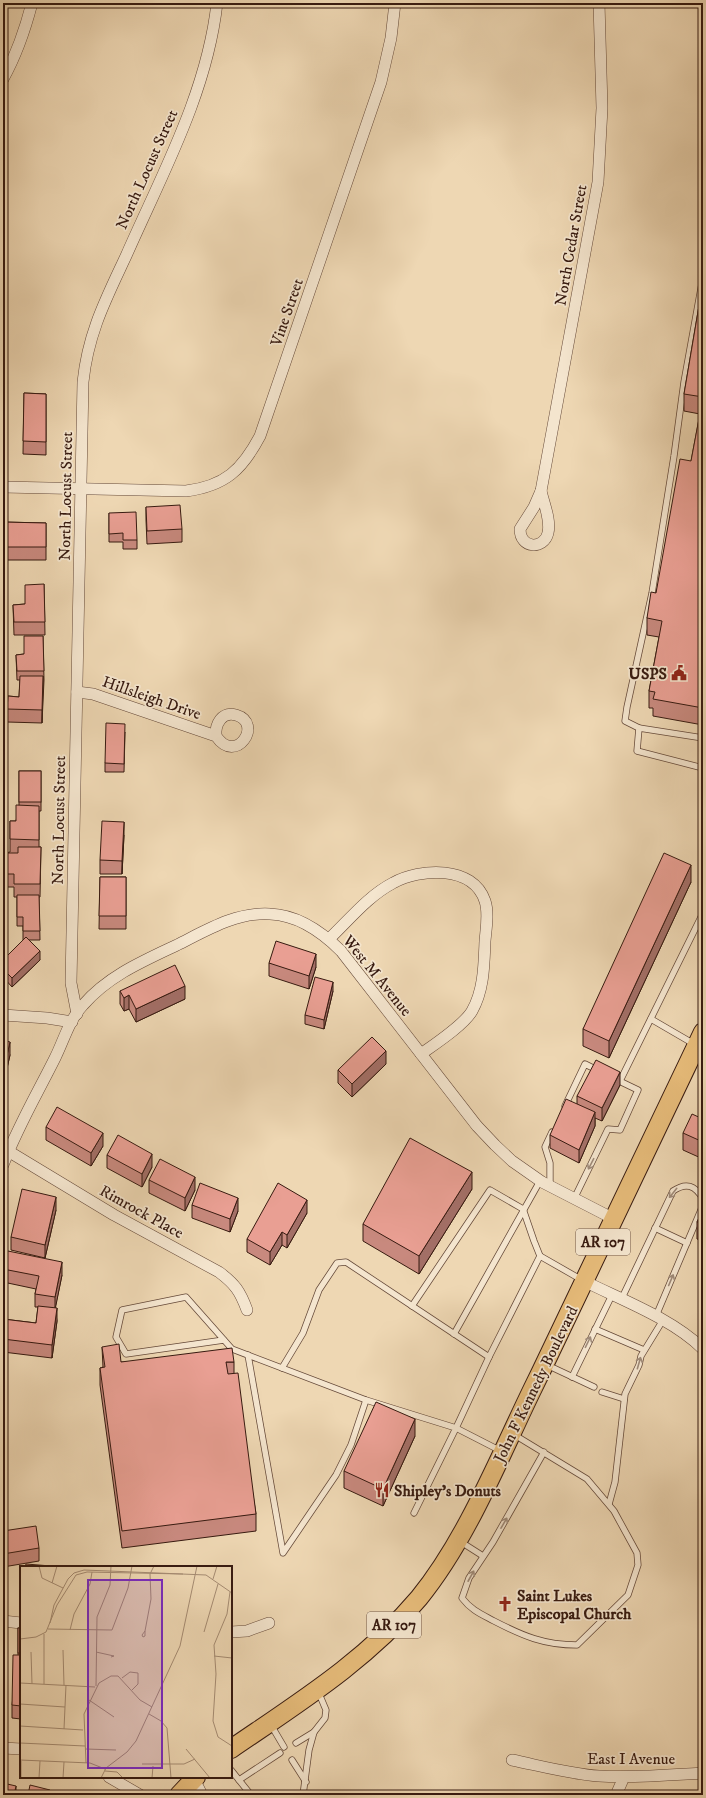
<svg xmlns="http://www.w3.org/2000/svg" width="706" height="1798" font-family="'IM FELL DW Pica',serif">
  <rect width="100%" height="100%" fill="#eed7b3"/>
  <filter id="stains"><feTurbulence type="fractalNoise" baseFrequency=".005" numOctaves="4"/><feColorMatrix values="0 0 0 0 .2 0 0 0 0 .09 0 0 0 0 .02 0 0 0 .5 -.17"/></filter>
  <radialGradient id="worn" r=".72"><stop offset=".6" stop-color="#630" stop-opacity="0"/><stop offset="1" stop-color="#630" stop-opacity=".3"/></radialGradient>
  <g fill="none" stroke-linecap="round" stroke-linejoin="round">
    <defs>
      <g id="service">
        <polyline points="639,728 625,721 627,707 652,593 674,456 684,382 703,277"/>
        <polyline points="703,738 639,728 637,751 703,768"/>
        <polyline points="651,1019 694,1044"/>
        <polyline points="620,1081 703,913"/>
        <polyline points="565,1106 585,1064 599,1071"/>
        <polyline points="550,1187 550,1163 545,1147 552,1132"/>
        <polyline points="574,1199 608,1129 620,1130 638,1090 613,1078"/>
        <polyline points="655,1228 687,1243"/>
        <path d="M621,1300L673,1191C686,1182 695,1185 703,1199"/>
        <polyline points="412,1306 490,1190 523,1209 534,1241 540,1256 582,1280"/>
        <polyline points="656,1316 703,1205"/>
        <polyline points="595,1329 644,1350"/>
        <polyline points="454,1334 540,1181"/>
        <polyline points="224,1340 126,1354 116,1337 122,1310 186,1297 232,1349 366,1400 456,1428 414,1513"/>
        <polyline points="248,1355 283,1553 336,1475 351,1445 366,1400"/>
        <polyline points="547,1365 594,1387"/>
        <polyline points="282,1368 303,1333 319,1290 337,1263 346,1262 489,1357"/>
        <polyline points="572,1377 612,1295"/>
        <polyline points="602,1392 624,1399"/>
        <path d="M513,1434L587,1479L614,1511L637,1553L638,1565L628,1595L577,1645C544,1645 523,1636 494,1621C481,1614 471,1610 462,1598L469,1578L493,1542L544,1452"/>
        <polyline points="501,1451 456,1428 489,1357 540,1256"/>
        <polyline points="609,1504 615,1482 625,1394 639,1365 641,1356 663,1320"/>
        <polyline points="461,1542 483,1556"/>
        <polyline points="271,1725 284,1747"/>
        <polyline points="296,1743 314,1732"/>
        <polyline points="292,1760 306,1782"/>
        <polyline points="231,1770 251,1795"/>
        <polyline points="239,1780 280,1753"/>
        <polyline points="303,1795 309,1750 314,1732 325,1718 326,1710 318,1691"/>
      </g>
      <g id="minor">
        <path d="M3,79C17,54 25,30 32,3"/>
        <path d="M3,487L186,491C225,486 242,470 260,436L381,82L391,38L395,3"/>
        <polyline points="541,491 598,182 602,108 599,3"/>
        <path d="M541,491C544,504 551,520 548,533C544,550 520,549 520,529L534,507Z"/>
        <path d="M77,692L93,694L216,736C236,766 264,723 236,715C222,711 215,724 216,736"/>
        <path d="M329,939C349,920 368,896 393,883C420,868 473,865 485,901C489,913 486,929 485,941C484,965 484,990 472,1011C464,1025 435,1044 421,1054"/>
        <path d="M77,1014L71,983L83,382C88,333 106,299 126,256C162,174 207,93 217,3"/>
        <polyline points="3,1015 47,1018 72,1022"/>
        <path d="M8,1151L114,1215L219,1272C235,1284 240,1291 247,1310"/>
        <path d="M3,1165C17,1128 37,1094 55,1058C64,1040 69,1020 83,1005C108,976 143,961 177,945C207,930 236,912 270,914C298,915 322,932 341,951L477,1126L495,1145L512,1161L542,1182L614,1219"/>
        <path d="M584,1281C622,1300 673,1319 703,1349"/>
        <polyline points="3,1621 21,1623"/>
        <polyline points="231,1632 247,1631 269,1623"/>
        <polyline points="3,1748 21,1749"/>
        <path d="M512,1760C541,1766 570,1774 599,1776C634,1778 669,1775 703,1773"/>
        <polyline points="109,1777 140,1795"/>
        <polyline points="194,1779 202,1795"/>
        <polyline points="616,1795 624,1777"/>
      </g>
      <g id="primary">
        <path d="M231,1749C298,1703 366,1661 419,1598C467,1539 499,1458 532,1390C590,1271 646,1151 703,1032"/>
        <polyline points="179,1795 196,1777"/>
      </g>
    </defs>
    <!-- service casing -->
    <use href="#service" stroke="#654939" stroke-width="7"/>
    <!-- minor casing -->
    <use href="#minor" stroke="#654939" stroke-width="12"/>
    <!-- primary casing -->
    <use href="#primary" stroke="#371a10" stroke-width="20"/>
    <!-- service -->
    <use href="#service" stroke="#f4e5ce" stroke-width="5.5"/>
    <!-- minor -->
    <use href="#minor" stroke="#f4e5ce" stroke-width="11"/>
    <!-- primary -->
    <use href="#primary" stroke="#e7bc7a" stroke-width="18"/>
  </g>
  <!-- wall -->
  <g fill="#c8897e" stroke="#371a10">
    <polygon points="703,282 703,725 653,716 653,708 649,708 649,691 659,637 647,635 647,618 656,593 691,461 700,414 684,411 684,394"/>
    <polygon points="24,393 46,394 46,455 23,454"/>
    <polygon points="146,507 182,529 182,542 147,544 146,520"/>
    <polygon points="109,513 137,540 137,549 123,549 123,542 109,542"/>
    <polygon points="3,522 46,523 46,560 5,560 5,552 3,552"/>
    <polygon points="44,584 45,635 14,635 13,605 25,604"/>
    <polygon points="43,636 44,680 42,723 7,722 8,696 19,697 20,680 17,680 16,655 24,654"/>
    <polygon points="125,732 124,772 105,772 105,763"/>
    <polygon points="19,771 41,771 41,811 39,811 39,847 41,847 40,897 39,897 40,940 29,940 40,960 12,987 3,977 3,960 23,940 23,926 17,926 17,897 14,897 14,887 5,887 5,853 10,852 10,821 16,821 19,805"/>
    <polygon points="124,835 122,874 100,874 100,860"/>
    <polygon points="100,877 126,877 126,929 99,929"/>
    <polygon points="691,882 609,1058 583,1046 583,1029"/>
    <polygon points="269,963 316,967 309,989 269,976"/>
    <polygon points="120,991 185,999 136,1022 129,1009 124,1011 120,1004"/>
    <polygon points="333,991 324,1029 305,1024 305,1015"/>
    <polygon points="3,1040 10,1055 5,1077 3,1077"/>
    <polygon points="386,1064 352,1097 338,1083 338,1070"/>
    <polygon points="620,1085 602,1121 595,1118 595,1126 579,1163 550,1148 550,1135 577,1104 577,1096"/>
    <polygon points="703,1119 703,1159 683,1150 683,1133"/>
    <polygon points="46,1127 103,1146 91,1166 46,1140"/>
    <polygon points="107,1155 152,1167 142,1187 107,1168"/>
    <polygon points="149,1180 195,1190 185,1211 149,1193"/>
    <polygon points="472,1189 419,1274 363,1241 363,1224"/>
    <polygon points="192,1205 238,1211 230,1232 192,1218"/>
    <polygon points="56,1210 45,1258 11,1250 11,1237"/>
    <polygon points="703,1210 703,1241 697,1239 697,1222"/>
    <polygon points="307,1213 287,1248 282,1245 270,1265 247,1252 247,1239"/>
    <polygon points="3,1250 62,1275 55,1308 57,1321 52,1358 3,1352 3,1319 36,1323 38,1307 35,1307 35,1294 36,1289 3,1282"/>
    <polygon points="102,1347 121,1362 234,1362 234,1374 256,1514 256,1531 122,1548 100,1385 100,1368 103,1367"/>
    <polygon points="415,1436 383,1506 344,1488 344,1471"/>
    <polygon points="3,1531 39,1548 39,1561 3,1567"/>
    <polygon points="18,1628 21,1628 21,1719 12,1718 12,1705 18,1655"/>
  </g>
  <!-- shaded-wall -->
  <g fill="#a36f67" stroke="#371a10">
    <polygon points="43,676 43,689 42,723 42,710"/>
    <polygon points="124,822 124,835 122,874 122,861"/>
    <polygon points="691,865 691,882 609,1058 609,1041"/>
    <polygon points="40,951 40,960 12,987 12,978"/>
    <polygon points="316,954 316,967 309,989 309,976"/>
    <polygon points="333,982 333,991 324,1029 324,1020"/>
    <polygon points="185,986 185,999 136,1022 136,1009"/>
    <polygon points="129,995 129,1009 124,1011 124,998"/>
    <polygon points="10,1042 10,1055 5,1077 5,1064"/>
    <polygon points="386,1051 386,1064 352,1097 352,1084"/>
    <polygon points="620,1072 620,1085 602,1121 602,1108"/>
    <polygon points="595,1112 595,1126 579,1163 579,1150"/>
    <polygon points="103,1133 103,1146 91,1166 91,1153"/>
    <polygon points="152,1154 152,1167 142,1187 142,1174"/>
    <polygon points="472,1172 472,1189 419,1274 419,1256"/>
    <polygon points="195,1177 195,1190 185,1211 185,1198"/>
    <polygon points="56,1197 56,1210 45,1258 45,1245"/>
    <polygon points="238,1198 238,1211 230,1232 230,1219"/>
    <polygon points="307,1200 307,1213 287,1248 287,1235"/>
    <polygon points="282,1232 282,1245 270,1265 270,1252"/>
    <polygon points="62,1262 62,1275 55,1310 55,1297"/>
    <polygon points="57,1308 57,1321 52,1358 52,1345"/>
    <polygon points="415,1419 415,1436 383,1506 383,1489"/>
    <polygon points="16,1786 16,1795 14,1795"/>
  </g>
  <!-- building -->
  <g fill="#e99f93" stroke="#371a10">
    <polygon points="703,282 703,708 653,699 655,692 649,691 662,621 647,618 651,592 656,593 680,459 691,461 703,397 684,394"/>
    <polygon points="24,393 46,394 46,442 23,441"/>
    <polygon points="180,505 182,529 147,531 146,507"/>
    <polygon points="136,512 137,540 123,540 123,533 109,534 109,513"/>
    <polygon points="3,522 46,523 46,547 5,547 6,539 3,539"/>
    <polygon points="44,584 45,622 14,622 13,605 25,604 25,585"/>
    <polygon points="24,636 43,636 44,671 17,671 16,655 24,654"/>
    <polygon points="20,676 43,676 42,710 7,709 8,696 19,697"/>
    <polygon points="106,723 125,724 124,764 105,763"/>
    <rect x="19" y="771" width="22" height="31"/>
    <polygon points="16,805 39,806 39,840 10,839 10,821 16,821"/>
    <polygon points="102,821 124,822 122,861 100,860"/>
    <polygon points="18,847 41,847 40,884 14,884 14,874 5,874 5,853 18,853"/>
    <polygon points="664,853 691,865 609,1041 583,1029"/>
    <polygon points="100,877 126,877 126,916 99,916"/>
    <polygon points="17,895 39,895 40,931 23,931 23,917 17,917"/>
    <polygon points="26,937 40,951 12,978 3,969 3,960"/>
    <polygon points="276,941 316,954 309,976 269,963"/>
    <polygon points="175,965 185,986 136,1009 129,995 124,998 120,991"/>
    <polygon points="315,977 333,982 324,1020 305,1015"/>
    <polygon points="372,1037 386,1051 352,1084 338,1070"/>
    <polygon points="3,1040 10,1042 5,1064 3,1064"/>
    <polygon points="596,1060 620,1072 602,1108 577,1096"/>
    <polygon points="566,1099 595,1112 579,1150 550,1135"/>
    <polygon points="57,1107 103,1133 91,1153 46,1127"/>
    <polygon points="692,1114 703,1119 703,1142 683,1133"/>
    <polygon points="118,1135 152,1154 142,1174 107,1155"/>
    <polygon points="410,1138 472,1172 419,1256 363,1224"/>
    <polygon points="160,1159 195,1177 185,1198 149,1180"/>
    <polygon points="200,1183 238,1198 230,1219 192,1205"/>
    <polygon points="278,1183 307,1200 287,1235 282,1232 270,1252 247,1239"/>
    <polygon points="22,1189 56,1197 45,1245 11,1237"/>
    <polygon points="703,1210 703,1224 697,1222"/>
    <polygon points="3,1250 62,1262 55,1297 35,1294 39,1276 3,1269"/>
    <polygon points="38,1306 57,1308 52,1345 3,1339 3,1319 36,1323"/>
    <polygon points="119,1344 121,1362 232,1348 234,1362 226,1362 228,1374 238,1373 256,1514 122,1531 100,1368 105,1367 102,1347"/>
    <polygon points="376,1402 415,1419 383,1489 344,1471"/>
    <polygon points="36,1526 39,1548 3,1554 3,1531"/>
    <polygon points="26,1564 51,1566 51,1567 25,1567"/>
    <rect x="18" y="1628" width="3" height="25"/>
    <polygon points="13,1655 21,1655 21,1706 12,1705"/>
    <polygon points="3,1783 16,1786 14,1795 3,1795"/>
    <polygon points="30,1785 50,1790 49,1795 28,1795"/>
  </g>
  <!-- one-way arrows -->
  <defs><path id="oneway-shaft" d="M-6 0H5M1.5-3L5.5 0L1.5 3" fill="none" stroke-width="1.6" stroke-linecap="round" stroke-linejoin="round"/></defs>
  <g stroke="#9f8a78">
    <use href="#oneway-shaft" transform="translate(591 1164) rotate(117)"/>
    <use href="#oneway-shaft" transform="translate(673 1193) rotate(129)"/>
    <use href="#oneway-shaft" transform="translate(671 1280) rotate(-67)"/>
    <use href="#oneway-shaft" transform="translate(588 1342) rotate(-64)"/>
    <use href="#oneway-shaft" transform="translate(639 1363) rotate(-74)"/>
    <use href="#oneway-shaft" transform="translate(504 1523) rotate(-60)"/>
    <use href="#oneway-shaft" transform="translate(471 1576) rotate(-61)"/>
  </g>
  <!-- icons -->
  <defs>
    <symbol id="civic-bare" viewBox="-9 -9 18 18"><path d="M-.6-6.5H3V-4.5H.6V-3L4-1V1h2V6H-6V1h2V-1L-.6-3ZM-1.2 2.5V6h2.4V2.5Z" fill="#8f2418" stroke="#f4e5ce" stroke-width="2.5" paint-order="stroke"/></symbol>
    <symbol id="restaurant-bare" viewBox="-9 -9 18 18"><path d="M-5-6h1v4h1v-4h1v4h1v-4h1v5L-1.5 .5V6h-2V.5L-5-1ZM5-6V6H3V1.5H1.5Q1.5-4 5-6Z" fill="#8f2418" stroke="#f4e5ce" stroke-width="2.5" paint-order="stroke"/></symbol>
    <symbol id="church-bare" viewBox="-9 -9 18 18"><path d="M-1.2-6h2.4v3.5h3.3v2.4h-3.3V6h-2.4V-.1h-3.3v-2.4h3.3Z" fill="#8f2418" stroke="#f4e5ce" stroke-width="2.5" paint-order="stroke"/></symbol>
  </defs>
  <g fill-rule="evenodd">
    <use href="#civic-bare" x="668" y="662" width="22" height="22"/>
    <use href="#restaurant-bare" x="371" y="1479" width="22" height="22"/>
    <use href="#church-bare" x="494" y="1593" width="22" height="22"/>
  </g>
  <g text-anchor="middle" stroke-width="3.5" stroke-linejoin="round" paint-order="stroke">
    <!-- shield labels -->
    <g fill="#f4e5ce" stroke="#705749" stroke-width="1">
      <rect x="576" y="1229" width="54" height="26" rx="3"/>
      <rect x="367" y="1612" width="54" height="26" rx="3"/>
    </g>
    <g font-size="15" font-weight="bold" fill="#371a10">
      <text x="603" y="1247">AR 107</text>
      <text x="394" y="1630">AR 107</text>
    </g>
    <!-- street labels -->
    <g font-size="16" fill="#371a10" stroke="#f4e5ce">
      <text transform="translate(146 169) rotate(-66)" y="6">North Locust Street</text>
      <text transform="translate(570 245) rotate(-80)" y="6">North Cedar Street</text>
      <text transform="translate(286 312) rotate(-71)" y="6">Vine Street</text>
      <text transform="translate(65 496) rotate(-89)" y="6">North Locust Street</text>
      <text transform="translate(152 697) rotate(19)" y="6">Hillsleigh Drive</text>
      <text transform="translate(58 820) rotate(-89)" y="6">North Locust Street</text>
      <text transform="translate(378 975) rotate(51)" y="6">West M Avenue</text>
      <text transform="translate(142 1211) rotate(29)" y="6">Rimrock Place</text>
      <text transform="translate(535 1384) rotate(-64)" y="6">John F Kennedy Boulevard</text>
      <text x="631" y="1764">East I Avenue</text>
    </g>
    <!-- poi labels -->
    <g font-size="16" font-weight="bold" fill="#371a10" stroke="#f4e5ce" text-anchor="start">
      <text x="667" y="679" text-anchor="end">USPS</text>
      <text x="394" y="1496">Shipley's Donuts</text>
      <text x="517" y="1601">Saint Lukes<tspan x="517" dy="18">Episcopal Church</tspan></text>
    </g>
  </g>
  <!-- overview -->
  <g transform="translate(20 1566)">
    <rect width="212" height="212" fill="#eed7b3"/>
    <path fill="none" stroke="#a58b72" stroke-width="1" d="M19,0L22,12L43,22M193,13L197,0M32,17L37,0M210,26L207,48L194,79L196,108L193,155L198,171L212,180M30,57L34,39L48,13L54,7L64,4L186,9L212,27M28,63L92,64L108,22L112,0M50,64L54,48L70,18L72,6M125,65L131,33L130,8L134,0M125,65V70L123,71L122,69ZM184,66L198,18M24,68V118M0,73L16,71L26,66L37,39L56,9L67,6L163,8M43,84L44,119M11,86L12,118M76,86L94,90L91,91M194,90L212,92M102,112L110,106L118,107V118L112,124M0,117L75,121M76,120L77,51L90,19L91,0M69,134L94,151M0,138L45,141M129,148L141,155L147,162L151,212M0,160L63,164M44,163L46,119M0,177L65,180M66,183L96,184M166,183L190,212M0,194L70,197L85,203M66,197L64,148L79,117L91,110H98L120,134L132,141M122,198H164L175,193M85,205L97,206L103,212M1,212V195M19,212L20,195M43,212L44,196M81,212L86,202L107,186L116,175L160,80L177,0M132,212L133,200"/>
    <path fill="#7b2cbf" fill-opacity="0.15" stroke="#7b2cbf" stroke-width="2" d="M68,14H142V202H68Z"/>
    <rect width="212" height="212" fill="none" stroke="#371a10" stroke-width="2"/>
  </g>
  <!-- margin -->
  <rect width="706" height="1798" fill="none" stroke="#eed7b3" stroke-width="16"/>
  <rect x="4" y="4" width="698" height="1790" fill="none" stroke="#371a10" stroke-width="2"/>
  <rect x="8" y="8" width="690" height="1782" fill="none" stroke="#371a10"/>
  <rect width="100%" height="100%" filter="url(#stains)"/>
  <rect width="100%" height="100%" fill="url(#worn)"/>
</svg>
